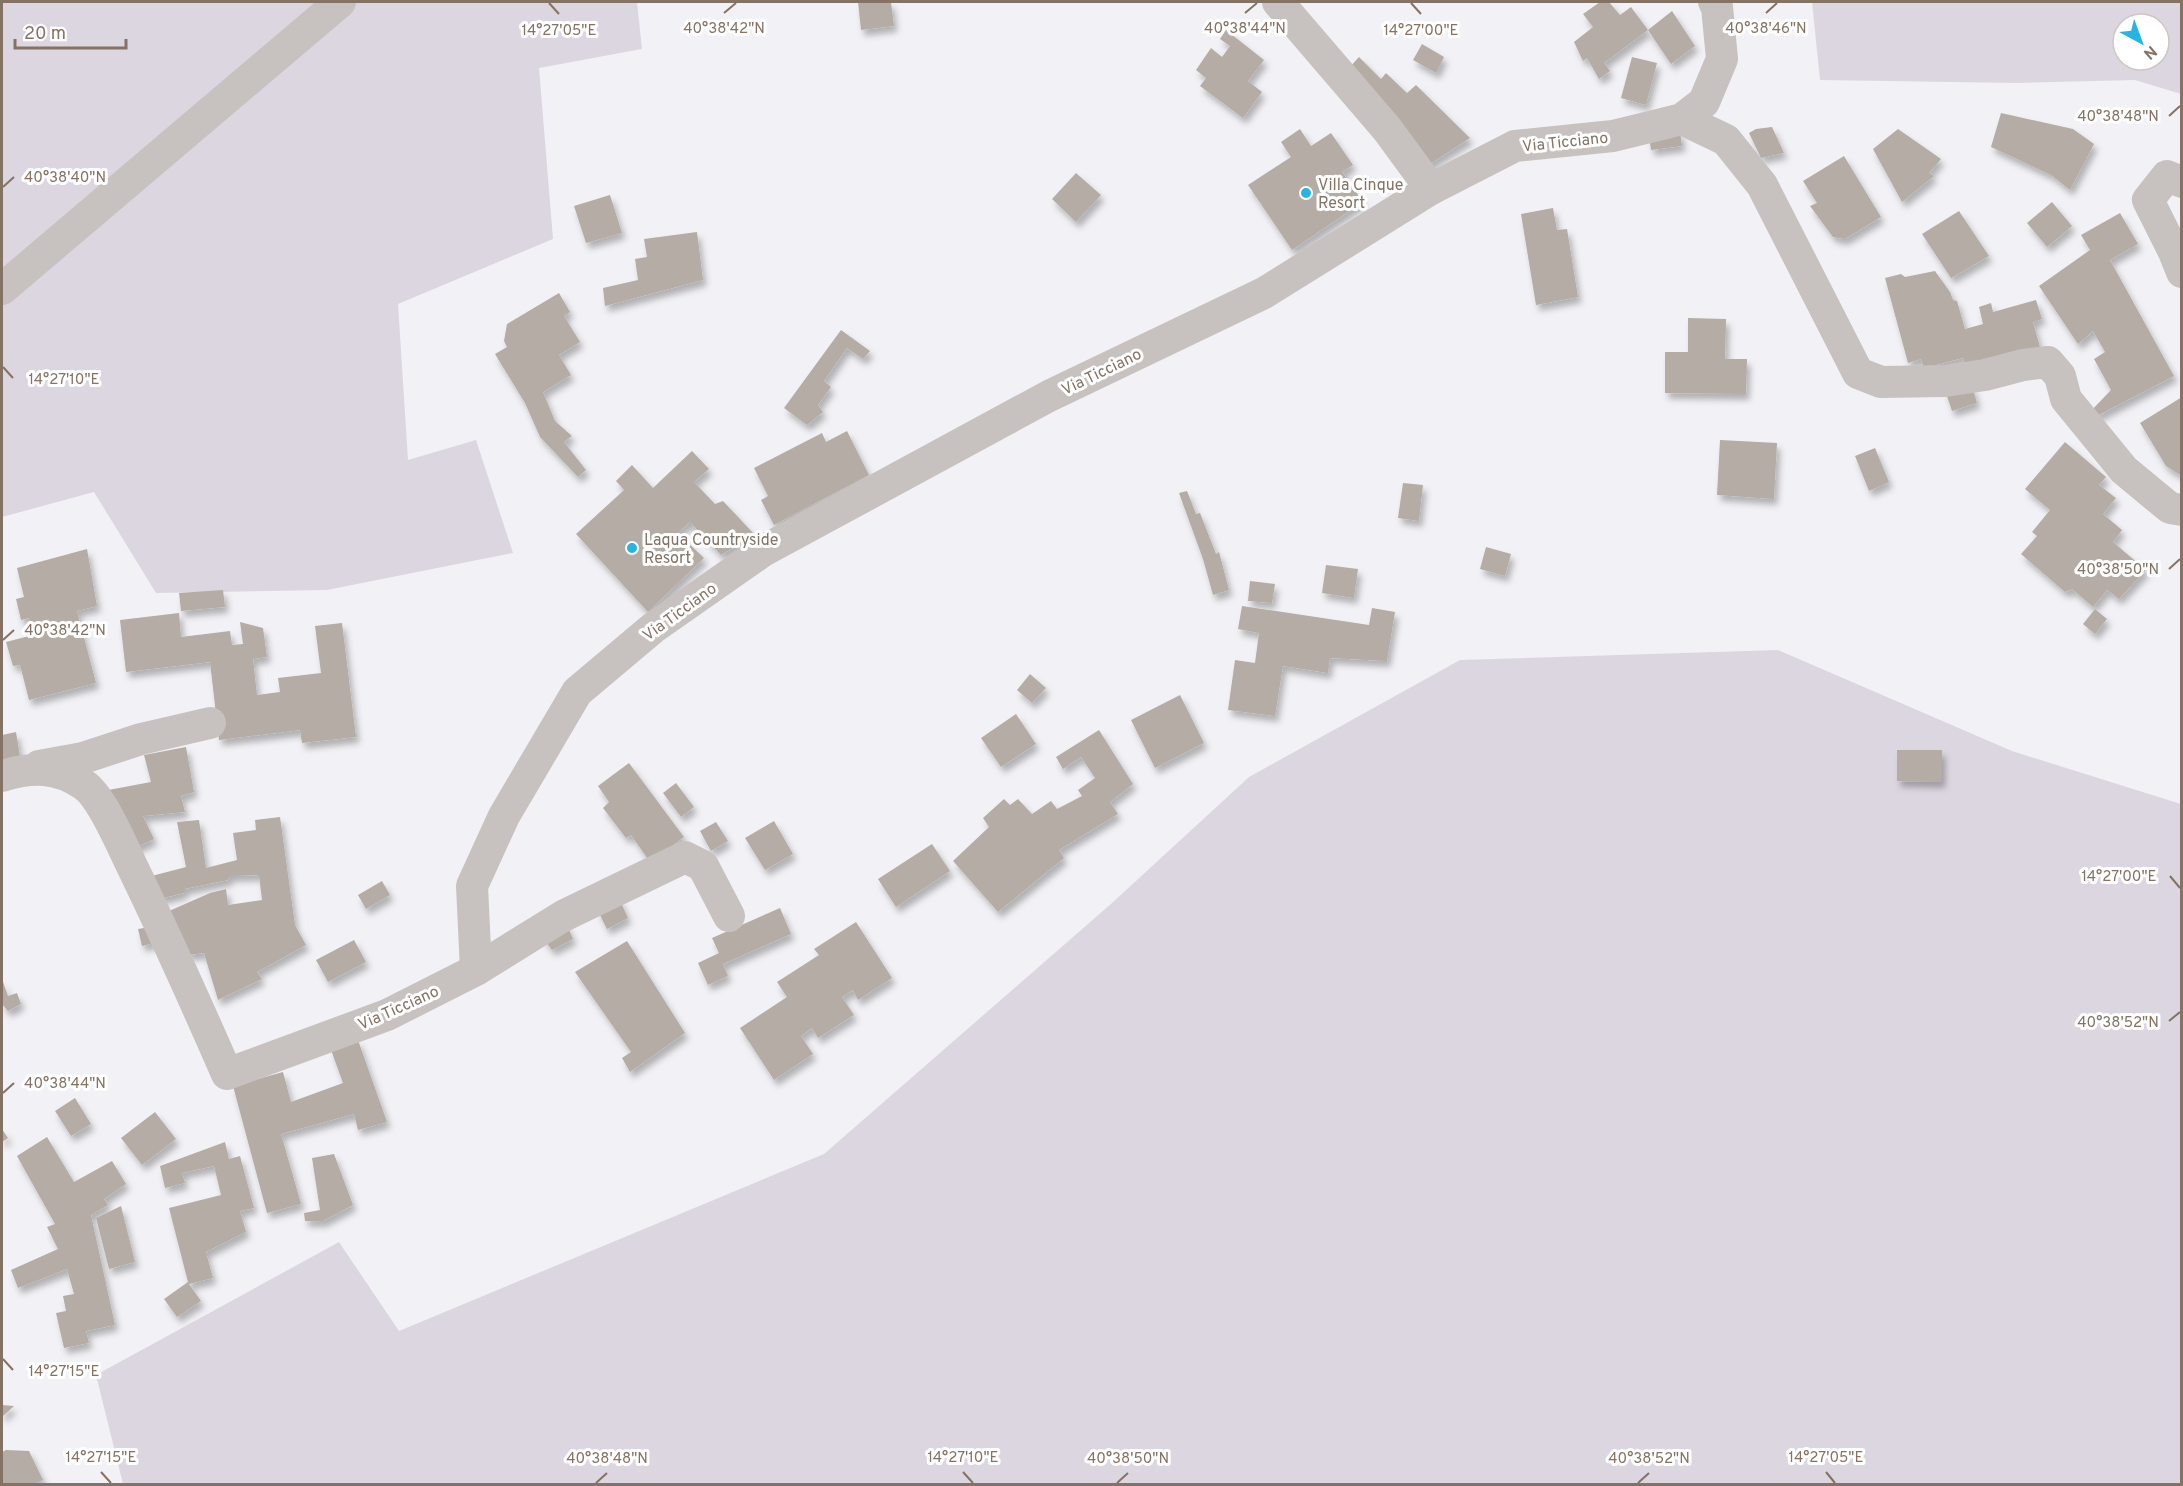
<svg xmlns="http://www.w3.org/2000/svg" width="2183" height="1486" font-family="Overpass,sans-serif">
  <defs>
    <filter id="shadow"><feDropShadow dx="3.5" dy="6" stdDeviation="3" flood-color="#0004"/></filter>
  </defs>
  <rect width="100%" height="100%" fill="#f2f2f6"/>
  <!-- green -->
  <g fill="#dcd6e0" fill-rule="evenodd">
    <polygon points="2,2 637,2 642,49 539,68 553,239 398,304 408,460 476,440 513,553 327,590 156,593 94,492 2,517"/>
    <path d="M1812,2H2181V94L2135,80L2017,83L1820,80ZM2123,24H2159V60H2123Z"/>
    <polygon points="1778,650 2012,751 2181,804 2181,1484 123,1484 96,1375 339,1242 399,1331 824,1154 1112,903 1249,777 1460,660"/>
  </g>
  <!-- building -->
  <g fill="#b4aca5" filter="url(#shadow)">
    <polygon points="858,2 891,2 894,26 861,30"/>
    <polygon points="1600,2 1609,2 1620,15 1631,7 1648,30 1604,63 1610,71 1599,79 1587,58 1583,61 1574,42 1593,27 1583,14"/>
    <polygon points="1672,11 1695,46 1671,64 1648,30"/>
    <polygon points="1226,30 1264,60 1248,81 1262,92 1243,118 1200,86 1206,78 1196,70 1211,48 1222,57 1230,46 1220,39"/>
    <polygon points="1422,44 1444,57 1436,73 1413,60"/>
    <polygon points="1359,57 1381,79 1386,73 1407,93 1416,85 1470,138 1427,166 1349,68"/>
    <polygon points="1632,57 1657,63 1646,105 1621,98"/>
    <polygon points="2001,113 2073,129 2094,144 2070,190 2051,175 1991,147"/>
    <polygon points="1772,127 1784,153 1761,158 1749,133 1756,129"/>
    <polygon points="1300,129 1311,146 1331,133 1353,165 1342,172 1363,202 1292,250 1248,185 1291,157 1281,142"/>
    <polygon points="1898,129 1941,159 1929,173 1934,176 1902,202 1873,149"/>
    <polygon points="1680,131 1682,146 1651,150 1649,135"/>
    <polygon points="1844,156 1881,217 1845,239 1833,237 1810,206 1817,203 1803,181"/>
    <polygon points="1076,173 1101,195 1076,222 1052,199"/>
    <polygon points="610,195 622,233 586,243 574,206"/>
    <polygon points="2052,202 2072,226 2047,247 2027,223"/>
    <polygon points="1553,208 1557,230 1567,229 1578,297 1536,305 1521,214"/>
    <polygon points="1959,211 1989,256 1951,278 1922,234"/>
    <polygon points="2120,213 2138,244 2110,260 2174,376 2095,417 2090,412 2111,390 2094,359 2105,352 2093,331 2078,344 2039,286 2090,250 2081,235"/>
    <polygon points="697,232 703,280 605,306 603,288 638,280 635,259 647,257 644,239"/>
    <polygon points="1935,271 1950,292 1953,300 1957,301 1965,329 1983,324 1979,307 1991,303 1993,312 2036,300 2042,319 2033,322 2041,351 1967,371 1963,358 1924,368 1921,359 1908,363 1885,278 1901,274 1905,277"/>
    <polygon points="559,293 570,312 564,316 580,342 559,355 571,375 543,392 555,421 572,436 564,442 586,470 578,477 540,437 525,403 495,354 507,347 504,341 507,324"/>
    <polygon points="1688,318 1726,319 1725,359 1747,359 1746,394 1665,393 1665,352 1688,352"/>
    <polygon points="841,330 870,351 863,359 847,348 824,381 831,387 818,405 823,412 807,425 784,408"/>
    <polygon points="1972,386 1977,403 1952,411 1944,387"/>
    <polygon points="2182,397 2182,476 2166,466 2140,423"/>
    <polygon points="847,431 869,475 774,525 761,500 768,496 754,468 822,433 826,442"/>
    <polygon points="1720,440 1777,443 1774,499 1717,495"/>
    <polygon points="2065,442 2106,477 2099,485 2116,498 2103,514 2122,530 2113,542 2146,570 2119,599 2107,590 2093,607 2072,589 2065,592 2021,554 2037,536 2032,532 2050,510 2025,489"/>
    <polygon points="1875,448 1889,482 1869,491 1855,456"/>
    <polygon points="692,451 709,469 694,482 715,504 723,501 755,535 721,555 690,522 678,533 704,558 648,612 576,534 624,490 616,481 632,465 653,488"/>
    <polygon points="1403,483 1423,485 1419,521 1398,518"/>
    <polygon points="1187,491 1196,514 1200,513 1216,554 1219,552 1229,590 1213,595 1203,559 1179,493"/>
    <polygon points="1486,547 1511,554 1505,576 1480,569"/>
    <polygon points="87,549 97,606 77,611 96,683 29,700 20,665 13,666 6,642 33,635 29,618 21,620 16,599 24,597 17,568"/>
    <polygon points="1326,565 1358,569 1354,598 1322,593"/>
    <polygon points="1250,581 1275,584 1272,603 1248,601"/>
    <polygon points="223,590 225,607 181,611 179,593"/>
    <polygon points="1242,606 1369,625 1372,608 1395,612 1387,661 1330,658 1328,673 1283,666 1275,716 1228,710 1235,660 1255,663 1259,633 1238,629"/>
    <polygon points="2095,609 2107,619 2095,634 2083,624"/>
    <polygon points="179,613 181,637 230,631 232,645 243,644 240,622 263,628 267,657 253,659 257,695 280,692 278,678 321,673 315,626 342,623 356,737 302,743 300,730 219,740 210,662 126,672 120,620"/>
    <polygon points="1030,674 1046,688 1032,703 1017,690"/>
    <polygon points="1180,695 1204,743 1155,768 1131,720"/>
    <polygon points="1016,714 1036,744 1001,767 981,738"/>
    <polygon points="1099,730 1133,784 1110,802 1118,814 1059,850 1064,858 998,912 953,861 989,827 983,818 1004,799 1010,805 1018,799 1032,814 1051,801 1057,809 1082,796 1078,790 1095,778 1081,757 1063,769 1056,757"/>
    <polygon points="16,732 21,763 2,766 2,735"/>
    <polygon points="186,747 194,792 181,796 185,812 143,816 154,839 131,850 103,791 151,782 144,755"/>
    <polygon points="1897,750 1942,750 1942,782 1897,781"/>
    <polygon points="629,763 684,837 650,862 631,835 626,838 603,808 609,802 598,786"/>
    <polygon points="676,783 694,807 681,817 663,793"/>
    <polygon points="280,817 295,925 306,945 257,972 262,979 218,1000 204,953 188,955 169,911 210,893 226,889 228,905 262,900 259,875 230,876 228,880 184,889 184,893 159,899 148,877 186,867 177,822 199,820 206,868 237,860 233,833 256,830 255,820"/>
    <polygon points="774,821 793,854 765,870 745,838"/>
    <polygon points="716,822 728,841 711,851 700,831"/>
    <polygon points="932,844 950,871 896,907 878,879"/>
    <polygon points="382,881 390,895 366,909 358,895"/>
    <polygon points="619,898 628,918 607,929 597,909"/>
    <polygon points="780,908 791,934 723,964 728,976 708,985 698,963 719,953 712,938"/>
    <polygon points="856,922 892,978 858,1000 853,990 842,997 854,1015 818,1038 812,1028 801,1036 813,1054 774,1080 740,1028 787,997 777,982 819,955 814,949"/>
    <polygon points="566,923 573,939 552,950 542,937"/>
    <polygon points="150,927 154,943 142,946 138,929"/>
    <polygon points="354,940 366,962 328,982 316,960"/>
    <polygon points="627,941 685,1033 630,1072 622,1058 631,1052 575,972"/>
    <polygon points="2,979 8,996 17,993 21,1004 8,1011 2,1004"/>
    <polygon points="358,1040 387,1122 358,1130 354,1114 281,1134 301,1204 267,1213 233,1086 283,1072 291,1102 343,1083 331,1050"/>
    <polygon points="75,1098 91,1124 71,1136 55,1111"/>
    <polygon points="155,1112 176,1139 142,1165 121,1138"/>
    <polygon points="2,1129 8,1138 2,1142"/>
    <polygon points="47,1137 74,1182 112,1161 126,1184 104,1199 108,1205 91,1215 115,1325 86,1331 89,1343 64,1348 56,1313 66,1311 63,1296 74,1294 67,1269 18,1288 11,1270 58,1249 47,1227 55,1224 17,1156"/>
    <polygon points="225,1142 229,1159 240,1156 254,1208 240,1211 246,1232 206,1252 213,1278 189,1284 201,1301 177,1317 164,1299 188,1282 169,1208 221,1195 214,1166 182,1173 185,1183 165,1188 160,1166"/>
    <polygon points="334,1154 353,1205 323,1221 305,1221 304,1213 320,1210 312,1158"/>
    <polygon points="121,1206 135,1262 109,1269 96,1218"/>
    <polygon points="2,1405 14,1406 2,1417"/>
    <polygon points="6,1450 29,1451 43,1480 34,1484 2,1484 2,1452"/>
  </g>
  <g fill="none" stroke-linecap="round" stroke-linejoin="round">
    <!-- minor -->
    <g stroke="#c7c2bf" stroke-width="32">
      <polyline points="1278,2 1387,129 1431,189"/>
      <polyline points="1682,119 1726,140 1762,185 1858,373 1881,382 1945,381 1985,375 2023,365 2048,362 2060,376 2066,399 2124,470 2170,508 2182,510"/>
      <polyline points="2182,182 2167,176 2148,200 2174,252 2182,272"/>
      <polyline points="2,289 340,2"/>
      <polyline points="39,766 83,758 141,739 210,723"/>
      <path d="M2,776C31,767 57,766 84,785C101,796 121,843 130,862C164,932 196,1003 227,1074L387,1015L476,970L472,886L504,816L577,692L653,628L763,551L1049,396L1264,293L1431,189L1515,146L1613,136L1682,119L1704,102L1722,59L1717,7L1714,2"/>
      <polyline points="476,970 563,916 685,857 703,866 729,916"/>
    </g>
  </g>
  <!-- ticks -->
  <path fill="none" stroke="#847365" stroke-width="2" d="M549,3L559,14M1411,3L1421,14M724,13L736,3M1245,13L1257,3M1766,13L1777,3M2169,116L2180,106M3,187L14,177M3,367L13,378M2169,569L2180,559M3,640L14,630M2170,876L2180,888M2169,1021L2180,1012M3,1093L14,1083M3,1359L13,1370M101,1472L111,1483M963,1472L973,1483M1826,1472L1835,1483M596,1483L607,1473M1117,1483L1128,1473M1638,1483L1649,1473"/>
  <!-- markers -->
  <g fill="#24b5e4" stroke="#fff" stroke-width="2">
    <circle cx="1306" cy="193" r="6"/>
    <circle cx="632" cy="548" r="6"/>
  </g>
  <g text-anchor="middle" stroke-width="6" stroke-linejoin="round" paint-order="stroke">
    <!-- street labels -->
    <g font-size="16" fill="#847365" stroke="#fff">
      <text transform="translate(1565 141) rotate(-6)" y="6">Via Ticciano</text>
      <text transform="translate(1101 371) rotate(-26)" y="6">Via Ticciano</text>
      <text transform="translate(679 611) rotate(-36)" y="6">Via Ticciano</text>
      <text transform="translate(398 1007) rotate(-24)" y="6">Via Ticciano</text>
    </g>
    <!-- poi labels -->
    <g font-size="16" fill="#847365" stroke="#fff" text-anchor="start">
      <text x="1318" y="190">Villa Cinque<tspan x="1318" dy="18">Resort</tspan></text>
      <text x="644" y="545">Laqua Countryside<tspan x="644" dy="18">Resort</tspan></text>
    </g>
  </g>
  <g font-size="15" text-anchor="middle" fill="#847365" stroke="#fff" stroke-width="6" stroke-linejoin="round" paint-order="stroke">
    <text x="724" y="33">40°38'42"N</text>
    <text x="1245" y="33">40°38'44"N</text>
    <text x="1766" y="33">40°38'46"N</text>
    <text x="559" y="35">14°27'05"E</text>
    <text x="1421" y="35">14°27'00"E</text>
    <text x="2118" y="121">40°38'48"N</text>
    <text x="65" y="182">40°38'40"N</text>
    <text x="64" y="384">14°27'10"E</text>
    <text x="2118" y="574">40°38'50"N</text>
    <text x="65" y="635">40°38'42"N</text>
    <text x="2119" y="881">14°27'00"E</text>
    <text x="2118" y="1027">40°38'52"N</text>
    <text x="65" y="1088">40°38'44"N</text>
    <text x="64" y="1376">14°27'15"E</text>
    <text x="101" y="1462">14°27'15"E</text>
    <text x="963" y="1462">14°27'10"E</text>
    <text x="1826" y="1462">14°27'05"E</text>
    <text x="607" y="1463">40°38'48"N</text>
    <text x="1128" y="1463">40°38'50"N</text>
    <text x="1649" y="1463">40°38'52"N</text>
  </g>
  <!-- border -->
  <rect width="2183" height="1486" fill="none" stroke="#847365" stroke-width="6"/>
  <!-- north arrow -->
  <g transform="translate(2141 42) rotate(139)"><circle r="28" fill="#ffffff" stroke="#cec7c1" stroke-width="1.5"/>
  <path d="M0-4.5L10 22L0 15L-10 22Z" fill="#24b5e4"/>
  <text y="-9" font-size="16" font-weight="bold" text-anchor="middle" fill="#847365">N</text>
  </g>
  <!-- scale -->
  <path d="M15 39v9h111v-9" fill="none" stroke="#847365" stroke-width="3"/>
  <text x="24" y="39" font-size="18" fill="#847365" stroke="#ffffff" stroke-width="4.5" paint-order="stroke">20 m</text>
</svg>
